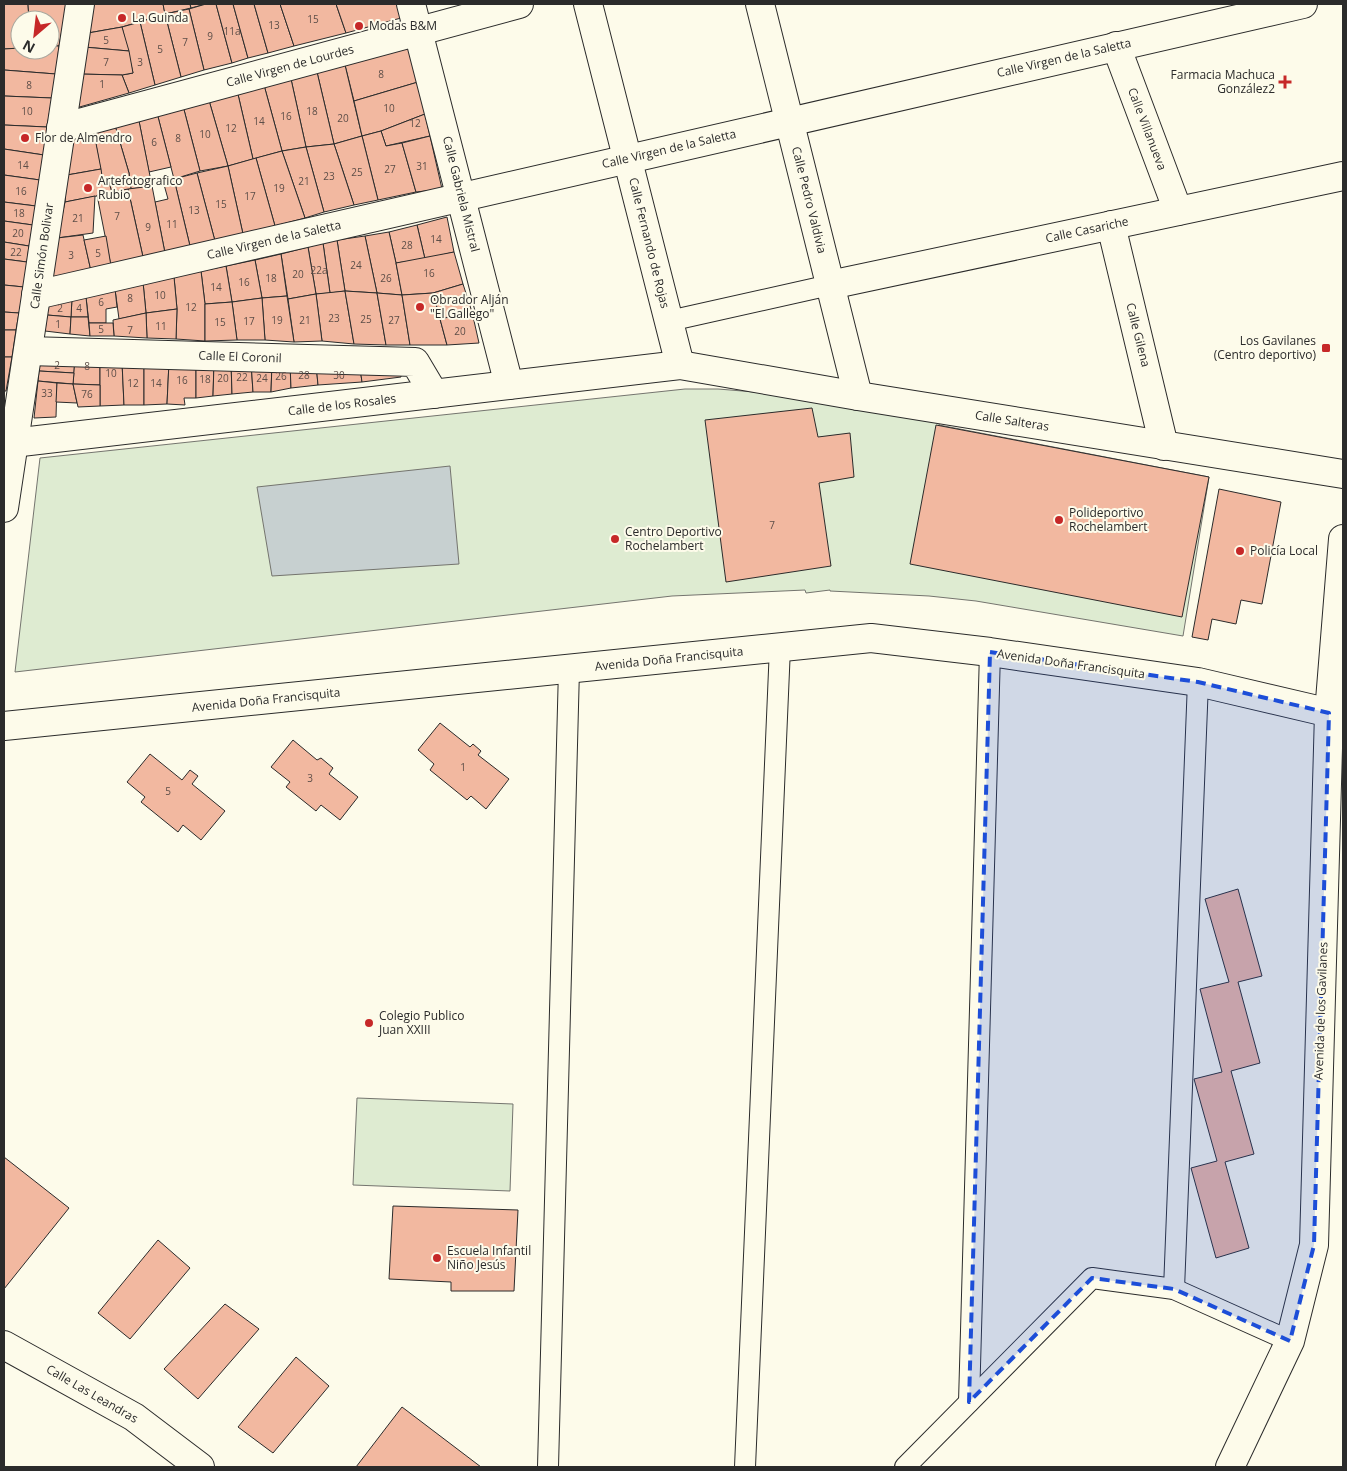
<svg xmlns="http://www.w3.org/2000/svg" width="1347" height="1471" font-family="'Open Sans',sans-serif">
  <rect width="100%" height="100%" fill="#fdfbea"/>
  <!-- green -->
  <g fill="#deebd1" stroke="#74746e">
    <polygon points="685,389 718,389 815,397 940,421 939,425 1209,477 1183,636 976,601 929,596 830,591 830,590 806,593 805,590 672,596 15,672 40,458"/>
    <polygon points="357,1098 513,1104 510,1191 353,1185"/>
  </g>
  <!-- water -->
  <polygon fill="#c7d0d0" stroke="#74746e" points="450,466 459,564 272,576 257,487"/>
  <!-- building -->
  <g fill="#f2b8a0" stroke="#2b2b2b">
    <polygon points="4,4 28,4 29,20 20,20 20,48 4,49"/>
    <polygon points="28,4 67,4 59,46 50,46 50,20 29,20"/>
    <polygon points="93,4 163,4 165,14 122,27 88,33"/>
    <polygon points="163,4 190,4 191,8 165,14"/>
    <polygon points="190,4 206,4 191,8"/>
    <polygon points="206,4 216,4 232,63 204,70 189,9"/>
    <polygon points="216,4 233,4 248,58 232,63"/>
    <polygon points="233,4 254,4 268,53 248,58"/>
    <polygon points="254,4 280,4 294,46 268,53"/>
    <polygon points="280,4 336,4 346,33 294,46"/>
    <polygon points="336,4 397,4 401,18 346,33"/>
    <polygon points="189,9 204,70 181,77 165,14"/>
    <polygon points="165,14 181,77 155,85 140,22"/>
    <polygon points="140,22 155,85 129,93 122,75 133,73 122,27"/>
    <polygon points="122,27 129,51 84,47 88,33"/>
    <polygon points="50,46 59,46 56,74 4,70 4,49 20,48 20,50 50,50"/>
    <polygon points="408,46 418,82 354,101 345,65"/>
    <polygon points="84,47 129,51 133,73 122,75 79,74"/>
    <polygon points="345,65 362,136 334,144 317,72"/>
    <polygon points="4,70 56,74 52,98 4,96"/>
    <polygon points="317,72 334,144 306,147 291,79"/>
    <polygon points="79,74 122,75 129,93 76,108"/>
    <polygon points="291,79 306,147 282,151 264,85"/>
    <polygon points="418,82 425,114 381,131 362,136 354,101"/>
    <polygon points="264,85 282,151 253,159 237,90"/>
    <polygon points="237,90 253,159 228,166 208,97"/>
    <polygon points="4,96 52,98 47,127 4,125"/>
    <polygon points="208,97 228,166 200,171 182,102"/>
    <polygon points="182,102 200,171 174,179 156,109"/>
    <polygon points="156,109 171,167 149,172 138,116"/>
    <polygon points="425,114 430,136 386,146 381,131"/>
    <polygon points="138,116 152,186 131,189 129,173 114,122"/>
    <polygon points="114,122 129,173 131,189 112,193 109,182 103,183 93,128"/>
    <polygon points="4,125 47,127 44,155 4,149"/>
    <polygon points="93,128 101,169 67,175 75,134"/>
    <polygon points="381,131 386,146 402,143 416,192 378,200 362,136"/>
    <polygon points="362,136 378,200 354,205 334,144"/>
    <polygon points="430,136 442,189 416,192 402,143"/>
    <polygon points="334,144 354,205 324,212 306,147"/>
    <polygon points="306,147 324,212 305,218 282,151"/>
    <polygon points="4,149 44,155 40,180 4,175"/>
    <polygon points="282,151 305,218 275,226 256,158"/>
    <polygon points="256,158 275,226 243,234 228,166"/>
    <polygon points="228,166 243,234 215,241 197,173"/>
    <polygon points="101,169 103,183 109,182 112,193 65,202 67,175"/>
    <polygon points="197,173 215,241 190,246 174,179"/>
    <polygon points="4,175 40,180 36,206 4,202"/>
    <polygon points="174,179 190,246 165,253 155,202 168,199 163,181"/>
    <polygon points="152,186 165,253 143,257 128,189"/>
    <polygon points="128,189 143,257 111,266 97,195"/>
    <polygon points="95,196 93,233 57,238 65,202"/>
    <polygon points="4,202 36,206 33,225 4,221"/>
    <polygon points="447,217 454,252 425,259 417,225"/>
    <polygon points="4,221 33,225 29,246 4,242"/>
    <polygon points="417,225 425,259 396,263 389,232"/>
    <polygon points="389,232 396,263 402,295 377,293 365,236"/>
    <polygon points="83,235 91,271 53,278 57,238"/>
    <polygon points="106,236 111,266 91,271 84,240"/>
    <polygon points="365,236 377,293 345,291 337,240"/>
    <polygon points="337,240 345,291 330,293 323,243"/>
    <polygon points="4,242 29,246 27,262 4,259"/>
    <polygon points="323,243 330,293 316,294 308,247"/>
    <polygon points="308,247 316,294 288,299 281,254"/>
    <polygon points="454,252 463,284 433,293 402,295 396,263"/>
    <polygon points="281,254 287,296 262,298 255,260"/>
    <polygon points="4,259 27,262 24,287 4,285"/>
    <polygon points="255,260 262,298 232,302 226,266"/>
    <polygon points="226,266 232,302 205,304 201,271"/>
    <polygon points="201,271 205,304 205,341 176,339 177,309 174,277"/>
    <polygon points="174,277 177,309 146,313 143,282"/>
    <polygon points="143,282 146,313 119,319 115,289"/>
    <polygon points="463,284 472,312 440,319 433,293"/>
    <polygon points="4,285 24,287 19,313 4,312"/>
    <polygon points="115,289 117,307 106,309 106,323 89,323 86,297"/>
    <polygon points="345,291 354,344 322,341 316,294"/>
    <polygon points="345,291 377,293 386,345 354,344"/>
    <polygon points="377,293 402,295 410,345 386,345"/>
    <polygon points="433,293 447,345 410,345 402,295"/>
    <polygon points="316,294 322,341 294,342 288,299"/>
    <polygon points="287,296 294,342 265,340 262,298"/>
    <polygon points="86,297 88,317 71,317 72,298"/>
    <polygon points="72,298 71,317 47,315 49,302"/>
    <polygon points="262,298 265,340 237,340 232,302"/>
    <polygon points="232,302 237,340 205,341 205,304"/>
    <polygon points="177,309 176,339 147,338 146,313"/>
    <polygon points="4,312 19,313 16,330 4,330"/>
    <polygon points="472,312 479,343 447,345 440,319"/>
    <polygon points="146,313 147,338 114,336 113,320"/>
    <polygon points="47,315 71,317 70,334 45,331"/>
    <polygon points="71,317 88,317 90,336 70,334"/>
    <polygon points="89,323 113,323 114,336 90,336"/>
    <polygon points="4,330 16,330 12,357 4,357"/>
    <polygon points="4,357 12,357 6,391 4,391"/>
    <polygon points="41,357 75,358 74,373 39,371"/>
    <polygon points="75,358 100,360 100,385 73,384"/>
    <polygon points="100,360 122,362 124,405 100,406"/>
    <polygon points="122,362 144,362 144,405 124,405"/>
    <polygon points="144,362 169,362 167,404 144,405"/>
    <polygon points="169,362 196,362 196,398 184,398 185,405 167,404"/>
    <polygon points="196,362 214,362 213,396 196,398"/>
    <polygon points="214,362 231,362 232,394 213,396"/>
    <polygon points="231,362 251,362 253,392 232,394"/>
    <polygon points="251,362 272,363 271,392 253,392"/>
    <polygon points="272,363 290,364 291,388 271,392"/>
    <polygon points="290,364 316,364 318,385 291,388"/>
    <polygon points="316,364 360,368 362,382 318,385"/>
    <polygon points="401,367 401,377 362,382 360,368"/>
    <polygon points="39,371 74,373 73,384 38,381"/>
    <polygon points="38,381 57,383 56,417 34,418"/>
    <polygon points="57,383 73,384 77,403 56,402"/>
    <polygon points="73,384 100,385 100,406 78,407"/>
    <polygon points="812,408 818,437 850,433 854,477 819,483 831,566 726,582 705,420"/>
    <polygon points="936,425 1209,477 1182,617 910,564"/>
    <polygon points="1219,489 1281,502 1262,604 1241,600 1236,624 1212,619 1208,640 1192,637"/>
    <polygon points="440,723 470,747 473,744 481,751 478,755 509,779 486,809 471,796 467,800 430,770 434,764 418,750"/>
    <polygon points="293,740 317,760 321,758 333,768 329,774 358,797 340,820 321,805 316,811 286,787 290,782 271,767"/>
    <polygon points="150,754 182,780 190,770 198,776 192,784 225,811 201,840 183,825 178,832 141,802 145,797 127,782"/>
    <polygon points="1238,889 1262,976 1238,982 1260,1063 1231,1071 1254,1154 1225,1162 1249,1248 1216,1258 1191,1168 1217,1161 1194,1079 1222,1072 1200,989 1229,982 1205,899"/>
    <polygon points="4,1157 69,1208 4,1289"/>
    <polygon points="393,1206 518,1210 514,1291 451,1291 451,1282 389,1279"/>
    <polygon points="158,1240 190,1268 130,1339 98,1313"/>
    <polygon points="225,1304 259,1329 198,1399 164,1369"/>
    <polygon points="296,1357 329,1386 273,1453 238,1427"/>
    <polygon points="402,1407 481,1467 356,1467"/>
  </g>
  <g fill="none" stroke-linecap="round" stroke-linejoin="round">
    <defs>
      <g id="pedestrian">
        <polyline points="669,321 830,285"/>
        <polyline points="1174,1289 1198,682"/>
        <polyline points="969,1402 990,652"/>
        <polyline points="548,1467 569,669"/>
        <polyline points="745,1467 780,647"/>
        <polyline points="905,1467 1092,1278 1174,1289 1290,1341"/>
      </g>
      <g id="minor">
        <polyline points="411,4 509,385"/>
        <polyline points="588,4 680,365"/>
        <polyline points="760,4 858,396"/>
        <polyline points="1116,46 1178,211"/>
        <polyline points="61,128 519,4"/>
        <polyline points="1111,225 1164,446"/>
        <polyline points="830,285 1343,176"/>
        <polyline points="36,295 1303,4"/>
        <polyline points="28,351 415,362 434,394"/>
        <polyline points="4,444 680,365 858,396 1343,474"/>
        <polyline points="4,508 80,4"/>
        <polyline points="4,726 871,638 990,652 1198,682 1343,716"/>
        <polyline points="4,1345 134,1417 200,1467"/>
      </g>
      <polyline id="tertiary" points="1230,1467 1290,1341 1314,1245 1329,713 1343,539"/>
    </defs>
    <!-- pedestrian casing -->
    <use href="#pedestrian" stroke="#2b2b2b" stroke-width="22"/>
    <!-- minor casing -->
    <use href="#minor" stroke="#2b2b2b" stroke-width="30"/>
    <!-- tertiary casing -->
    <use href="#tertiary" stroke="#2b2b2b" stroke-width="30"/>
    <!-- pedestrian -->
    <use href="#pedestrian" stroke="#fdfbea" stroke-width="20"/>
    <!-- minor -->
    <use href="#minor" stroke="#fdfbea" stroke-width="28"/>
    <!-- tertiary -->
    <use href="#tertiary" stroke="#fdfbea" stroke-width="28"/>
  </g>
  <!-- marked area -->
  <path fill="#1d4ed8" fill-opacity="0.2" stroke="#1d4ed8" stroke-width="4" stroke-dasharray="10 6" stroke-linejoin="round" d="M990,652L1198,682L1329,713L1314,1245L1290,1341L1174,1289L1092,1278L969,1402Z"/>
  <!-- markers -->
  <g fill="#c62828" stroke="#fdfbea" stroke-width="2">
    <circle cx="122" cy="18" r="5"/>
    <circle cx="359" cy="26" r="5"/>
    <path d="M1282.5 74.5h5v5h5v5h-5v5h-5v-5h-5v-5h5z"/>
    <circle cx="25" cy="138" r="5"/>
    <circle cx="88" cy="188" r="5"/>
    <circle cx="420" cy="307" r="5"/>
    <rect x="1321" y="343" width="10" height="10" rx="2.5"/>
    <circle cx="1059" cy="520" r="5"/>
    <circle cx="615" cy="539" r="5"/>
    <circle cx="1240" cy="551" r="5"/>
    <circle cx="369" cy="1023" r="5"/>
    <circle cx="437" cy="1258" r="5"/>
  </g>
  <g text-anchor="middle" stroke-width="4" stroke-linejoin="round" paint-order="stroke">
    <!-- number labels -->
    <g font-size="10" fill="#5d4e48">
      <text x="313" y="23">15</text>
      <text x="274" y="29">13</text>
      <text x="232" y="35">11a</text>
      <text x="210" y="40">9</text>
      <text x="106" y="44">5</text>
      <text x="185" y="46">7</text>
      <text x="160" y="53">5</text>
      <text x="106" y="66">7</text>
      <text x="140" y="66">3</text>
      <text x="381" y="78">8</text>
      <text x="102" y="88">1</text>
      <text x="29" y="89">8</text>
      <text x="389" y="112">10</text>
      <text x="27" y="115">10</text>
      <text x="312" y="115">18</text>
      <text x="286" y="120">16</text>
      <text x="343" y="122">20</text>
      <text x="259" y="125">14</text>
      <text x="415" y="127">12</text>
      <text x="231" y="132">12</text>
      <text x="205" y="138">10</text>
      <text x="178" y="142">8</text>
      <text x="154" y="146">6</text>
      <text x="23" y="169">14</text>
      <text x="422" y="170">31</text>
      <text x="390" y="173">27</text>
      <text x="357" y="176">25</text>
      <text x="329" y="180">23</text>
      <text x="304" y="185">21</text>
      <text x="279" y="192">19</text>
      <text x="21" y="195">16</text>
      <text x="250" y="200">17</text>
      <text x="221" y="208">15</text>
      <text x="194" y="214">13</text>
      <text x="19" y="217">18</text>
      <text x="117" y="220">7</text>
      <text x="78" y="222">21</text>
      <text x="172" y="228">11</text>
      <text x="148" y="231">9</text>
      <text x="18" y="237">20</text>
      <text x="436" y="243">14</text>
      <text x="407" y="249">28</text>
      <text x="16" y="256">22</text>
      <text x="98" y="257">5</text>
      <text x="71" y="259">3</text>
      <text x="356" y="269">24</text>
      <text x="319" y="274">22a</text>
      <text x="429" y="277">16</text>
      <text x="298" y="278">20</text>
      <text x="271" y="282">18</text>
      <text x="386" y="282">26</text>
      <text x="244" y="286">16</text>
      <text x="216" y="291">14</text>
      <text x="160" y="299">10</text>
      <text x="130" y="302">8</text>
      <text x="101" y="306">6</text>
      <text x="191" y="311">12</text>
      <text x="60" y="312">2</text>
      <text x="79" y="312">4</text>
      <text x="334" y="322">23</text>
      <text x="366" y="323">25</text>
      <text x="277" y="324">19</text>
      <text x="305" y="324">21</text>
      <text x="394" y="324">27</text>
      <text x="249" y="325">17</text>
      <text x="220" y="326">15</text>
      <text x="58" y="328">1</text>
      <text x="161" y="330">11</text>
      <text x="101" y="333">5</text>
      <text x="130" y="334">7</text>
      <text x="460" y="335">20</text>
      <text x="57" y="369">2</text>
      <text x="87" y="370">8</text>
      <text x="111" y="377">10</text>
      <text x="304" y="379">28</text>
      <text x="339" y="379">30</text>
      <text x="281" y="380">26</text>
      <text x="242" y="381">22</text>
      <text x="223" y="382">20</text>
      <text x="262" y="382">24</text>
      <text x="205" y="383">18</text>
      <text x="182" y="384">16</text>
      <text x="133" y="387">12</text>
      <text x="156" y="387">14</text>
      <text x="47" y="397">33</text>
      <text x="87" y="398">76</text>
      <text x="772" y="529">7</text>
      <text x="463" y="771">1</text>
      <text x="310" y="782">3</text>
      <text x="168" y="795">5</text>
    </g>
    <!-- poi labels -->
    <g font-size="12" fill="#2b2b2b" stroke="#fdfbea" text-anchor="start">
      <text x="132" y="22">La Guinda</text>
      <text x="369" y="30">Modas B&amp;M</text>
      <text x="1275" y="79" text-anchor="end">Farmacia Machuca<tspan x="1275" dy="14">González2</tspan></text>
      <text x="35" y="142">Flor de Almendro</text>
      <text x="98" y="185">Artefotografico<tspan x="98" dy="14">Rubio</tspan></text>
      <text x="430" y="304">Obrador Alján<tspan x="430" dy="14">"El Gallego"</tspan></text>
      <text x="1316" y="345" text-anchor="end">Los Gavilanes<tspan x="1316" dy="14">(Centro deportivo)</tspan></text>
      <text x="1069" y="517">Polideportivo<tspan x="1069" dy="14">Rochelambert</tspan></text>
      <text x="625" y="536">Centro Deportivo<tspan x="625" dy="14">Rochelambert</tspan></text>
      <text x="1250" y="555">Policía Local</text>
      <text x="379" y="1020">Colegio Publico<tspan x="379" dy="14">Juan XXIII</tspan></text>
      <text x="447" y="1255">Escuela Infantil<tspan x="447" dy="14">Niño Jesús</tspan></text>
    </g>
    <!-- street labels -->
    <g font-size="12" fill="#2b2b2b" stroke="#fdfbea">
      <text transform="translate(1064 58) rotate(-13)" y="4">Calle Virgen de la Saletta</text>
      <text transform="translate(290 66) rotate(-15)" y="4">Calle Virgen de Lourdes</text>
      <text transform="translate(1147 129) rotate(69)" y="4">Calle Villanueva</text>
      <text transform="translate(669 149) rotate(-13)" y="4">Calle Virgen de la Saletta</text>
      <text transform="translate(461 194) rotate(76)" y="4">Calle Gabriela Mistral</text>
      <text transform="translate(809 200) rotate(76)" y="4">Calle Pedro Valdivia</text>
      <text transform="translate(1087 230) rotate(-12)" y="4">Calle Casariche</text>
      <text transform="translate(274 240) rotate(-13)" y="4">Calle Virgen de la Saletta</text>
      <text transform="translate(649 243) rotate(76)" y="4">Calle Fernando de Rojas</text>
      <text transform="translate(42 256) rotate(-82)" y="4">Calle Simón Bolivar</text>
      <text transform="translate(1138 335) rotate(76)" y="4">Calle Gilena</text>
      <text transform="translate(240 357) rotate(2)" y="4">Calle El Coronil</text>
      <text transform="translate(342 405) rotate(-7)" y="4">Calle de los Rosales</text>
      <text transform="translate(1012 421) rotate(9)" y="4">Calle Salteras</text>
      <text transform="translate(669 659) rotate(-6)" y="4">Avenida Doña Francisquita</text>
      <text transform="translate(1071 664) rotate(8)" y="4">Avenida Doña Francisquita</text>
      <text transform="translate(266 700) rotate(-6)" y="4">Avenida Doña Francisquita</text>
      <text transform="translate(1321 1011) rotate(-88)" y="4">Avenida de los Gavilanes</text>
      <text transform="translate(92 1394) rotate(30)" y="4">Calle Las Leandras</text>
    </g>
  </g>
  <!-- border -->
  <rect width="1347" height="1471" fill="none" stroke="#2b2b2b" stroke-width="10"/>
  <!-- north arrow -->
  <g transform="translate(35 35) rotate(208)"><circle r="24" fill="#fdfbea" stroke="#a9a89e"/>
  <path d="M0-4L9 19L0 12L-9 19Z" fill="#c62828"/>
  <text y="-8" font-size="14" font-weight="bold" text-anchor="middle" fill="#2b2b2b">N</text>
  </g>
</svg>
